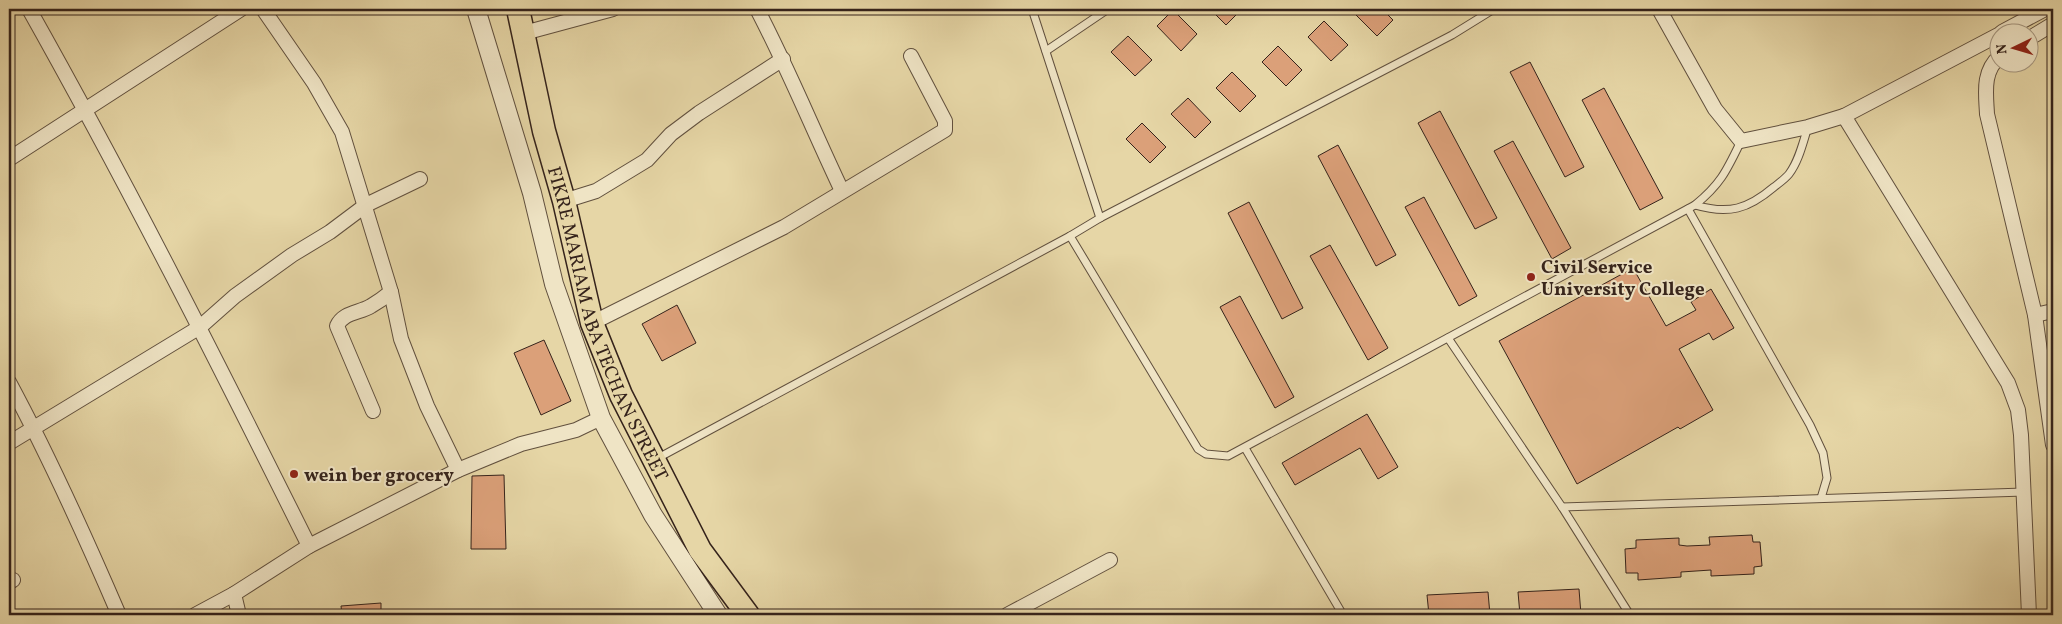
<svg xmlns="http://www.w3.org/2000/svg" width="2062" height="624" font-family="Vollkorn,serif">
  <rect width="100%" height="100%" fill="#e6d6a6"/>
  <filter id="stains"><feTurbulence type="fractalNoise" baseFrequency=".004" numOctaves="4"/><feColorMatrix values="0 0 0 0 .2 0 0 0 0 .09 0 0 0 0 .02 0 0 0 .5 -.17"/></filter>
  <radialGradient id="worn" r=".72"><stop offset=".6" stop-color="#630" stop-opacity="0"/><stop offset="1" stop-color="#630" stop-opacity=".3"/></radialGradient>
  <!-- building -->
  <g fill="#dba079" stroke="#35231b">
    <polygon points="1210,9 1242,9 1226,25"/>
    <polygon points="1350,9 1382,9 1393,20 1377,36"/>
    <polygon points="1173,10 1197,34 1181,51 1157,26"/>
    <polygon points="1324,21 1348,45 1331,61 1308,37"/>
    <polygon points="1128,36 1152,60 1135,76 1111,52"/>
    <polygon points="1278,46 1302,70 1286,86 1262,62"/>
    <polygon points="1530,62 1584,167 1565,177 1510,72"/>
    <polygon points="1232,72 1256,96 1240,112 1216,88"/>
    <polygon points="1604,88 1663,198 1640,210 1582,100"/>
    <polygon points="1188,98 1211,122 1195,138 1171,114"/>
    <polygon points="1440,111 1497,218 1475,229 1418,123"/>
    <polygon points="1142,123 1166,147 1150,163 1126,139"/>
    <polygon points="1513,141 1571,248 1552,259 1494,151"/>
    <polygon points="1338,145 1396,255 1376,266 1318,156"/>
    <polygon points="1424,197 1477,296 1459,306 1405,207"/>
    <polygon points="1249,202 1303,308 1282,319 1228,213"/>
    <polygon points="1330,245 1388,348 1368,360 1310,256"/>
    <polygon points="1633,268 1666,326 1696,310 1691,302 1711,289 1734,328 1713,340 1709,333 1679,349 1713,410 1680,429 1678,427 1577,484 1499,341"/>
    <polygon points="1240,296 1294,397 1275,408 1220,307"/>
    <polygon points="677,305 696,343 662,361 642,324"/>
    <polygon points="544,340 571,401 541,415 514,353"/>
    <polygon points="1367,414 1398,467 1378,479 1360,448 1295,485 1282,463"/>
    <polygon points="504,475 506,549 471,549 472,476"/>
    <polygon points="1752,535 1753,542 1760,542 1762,566 1754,567 1754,574 1711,576 1711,570 1681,572 1681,577 1638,580 1638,573 1626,573 1625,549 1636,548 1636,540 1679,538 1679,545 1687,546 1710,545 1709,537"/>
    <polygon points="1579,589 1581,615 1520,615 1518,592"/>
    <polygon points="1488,592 1490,615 1429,615 1427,595"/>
    <polygon points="381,603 381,615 342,615 341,606"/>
  </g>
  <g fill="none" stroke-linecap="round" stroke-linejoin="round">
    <defs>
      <g id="service">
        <polyline points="1032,9 1100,218"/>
        <polyline points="1046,51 1108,9"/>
        <path d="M1695,205C1729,215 1748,209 1774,187C1779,183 1785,179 1789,174C1799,161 1803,142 1808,127"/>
        <polyline points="1688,209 1810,425 1823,453 1827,478 1821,498"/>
        <path d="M1070,236L1198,449L1206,454L1228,456L1695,205C1721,184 1727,170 1741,141"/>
        <polyline points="1448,338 1562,507 1630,615"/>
        <polyline points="1245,448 1343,615"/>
        <polyline points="658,458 1070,236 1100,218 1452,35 1494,9"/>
        <polyline points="1562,507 2024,492"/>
      </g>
      <g id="minor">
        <path d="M29,9C128,185 219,365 309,546"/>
        <polyline points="263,9 314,83 342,132 391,292 401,339 427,406 458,470"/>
        <path d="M757,9C788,68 813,130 842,191"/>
        <polyline points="1659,9 1715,109 1741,141 1808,127 1844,116 2000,34"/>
        <polyline points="2002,32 2045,9"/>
        <polyline points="524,33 613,9"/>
        <polyline points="2030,38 2053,24"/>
        <path d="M2000,56C1982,72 1986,93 1987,114L2035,315L2053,445"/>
        <polyline points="1844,116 2008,383 2018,410 2021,435 2029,615"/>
        <polyline points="9,159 241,9"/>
        <polyline points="564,201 596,191 647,160 671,134 699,113 783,59"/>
        <polyline points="2035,315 2053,311"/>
        <polyline points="592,323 784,227 945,130 945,121 911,56"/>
        <path d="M9,382C50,458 85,536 119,615"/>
        <path d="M373,411L337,326C343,312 360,313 371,306C378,302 385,297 391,292"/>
        <polyline points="9,443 200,327 235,296 292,255 330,232 366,205 420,179"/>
        <polyline points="9,582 13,580"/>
        <polyline points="234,594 239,615"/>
        <polyline points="195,615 234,594 309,546 458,470 521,444 576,430 601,418"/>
        <polyline points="1007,615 1110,560"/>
      </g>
      <polyline id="tertiary" points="476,9 532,193 554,284 601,418 653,515 718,615"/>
      <g id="primary">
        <path id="s1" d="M518,9L544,131L564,201L592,323L621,395L700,550L748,615"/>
      </g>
    </defs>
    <!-- service casing -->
    <use href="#service" stroke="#61503e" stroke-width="9"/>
    <!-- minor casing -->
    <use href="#minor" stroke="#61503e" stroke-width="16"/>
    <!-- tertiary casing -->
    <use href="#tertiary" stroke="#61503e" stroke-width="20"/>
    <!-- primary casing -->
    <use href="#primary" stroke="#35231b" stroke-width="25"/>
    <!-- service -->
    <use href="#service" stroke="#efe4c5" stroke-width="7"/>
    <!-- minor -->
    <use href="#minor" stroke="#efe4c5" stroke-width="14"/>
    <!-- tertiary -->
    <use href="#tertiary" stroke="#efe4c5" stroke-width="18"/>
    <!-- primary -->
    <use href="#primary" stroke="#e6d6a6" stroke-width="22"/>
  </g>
  <!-- markers -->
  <g fill="#8f2418" stroke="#efe4c5" stroke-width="2">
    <circle cx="1531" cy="277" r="5"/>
    <circle cx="294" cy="474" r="5"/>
  </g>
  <g text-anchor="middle" stroke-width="4" stroke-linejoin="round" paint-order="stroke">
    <!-- poi labels -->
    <g font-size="19" font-weight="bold" fill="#35231b" stroke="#efe4c5" text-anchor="start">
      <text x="1541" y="273">Civil Service<tspan x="1541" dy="22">University College</tspan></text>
      <text x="304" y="481">wein ber grocery</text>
    </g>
    <!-- street labels -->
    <g font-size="19" fill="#35231b" stroke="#efe4c5">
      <text dy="7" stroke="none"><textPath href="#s1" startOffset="328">FIKRE MARIAM ABA TECHAN STREET</textPath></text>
    </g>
  </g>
  <!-- margin -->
  <rect width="2062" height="624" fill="none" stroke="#e6d6a6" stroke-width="30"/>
  <rect x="10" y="10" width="2042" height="604" fill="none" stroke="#35231b" stroke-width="2.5"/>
  <rect x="15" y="15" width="2032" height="594" fill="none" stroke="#35231b"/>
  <!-- north arrow -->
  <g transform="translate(2014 48) rotate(265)"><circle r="24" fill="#efe4c5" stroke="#a59781"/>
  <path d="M0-4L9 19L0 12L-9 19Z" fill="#8f2418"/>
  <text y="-8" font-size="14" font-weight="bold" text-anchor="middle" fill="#35231b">N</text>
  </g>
  <rect width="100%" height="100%" filter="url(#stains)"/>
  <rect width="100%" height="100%" fill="url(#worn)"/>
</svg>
